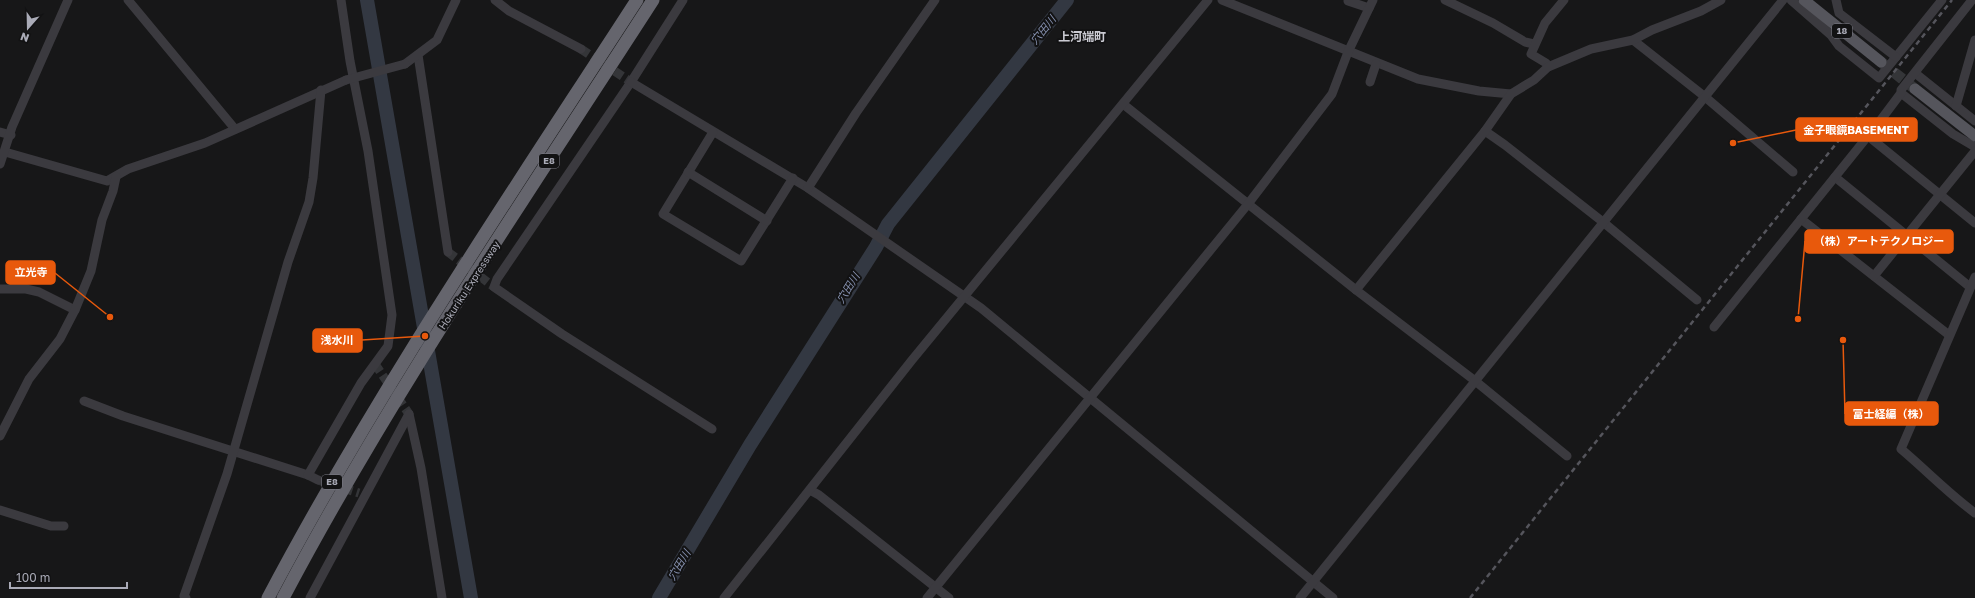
<svg xmlns="http://www.w3.org/2000/svg" width="1975" height="598" font-family="'Golos Text','Noto Sans JP',sans-serif">
  <rect width="100%" height="100%" fill="#171718"/>
  <g fill="none" stroke-linecap="round" stroke-linejoin="round">
    <!-- river -->
    <g stroke="#333842" stroke-width="14">
      <polyline points="367,0 471,598"/>
      <polyline points="659,598 750,445 876,247 888,224 1067,0"/>
    </g>
    <!-- minor-tunnel -->
    <g stroke="#343538" stroke-width="9" stroke-dasharray="9 4.5" stroke-linecap="butt">
      <polyline points="581,49 637,86"/>
      <polyline points="448,252 494,287"/>
      <polyline points="375,364 409,414"/>
      <polyline points="318,480 359,493"/>
    </g>
    <!-- major-tunnel -->
    <polyline stroke="#343538" stroke-width="11" stroke-dasharray="11 5.5" stroke-linecap="butt" points="1881,62 1915,89"/>
    <!-- minor -->
    <g stroke="#3b3a3f" stroke-width="9">
      <polyline points="128,0 235,129"/>
      <polyline points="495,0 509,11 581,49"/>
      <polyline points="683,0 631,82 497,279 494,287 562,334 712,429"/>
      <polyline points="1222,0 1418,79 1479,91 1511,94"/>
      <polyline points="1445,0 1493,23 1525,42 1534,44"/>
      <polyline points="1791,0 1831,35 1839,46 1879,78 1942,0"/>
      <polyline points="1836,0 1839,13 1896,57"/>
      <polyline points="1348,1 1369,8"/>
      <polyline points="1633,40 1704,96 1793,172"/>
      <polyline points="418,55 448,252"/>
      <polyline points="405,64 437,40 456,0"/>
      <polyline points="1548,67 1546,63 1531,54 1545,23 1564,0"/>
      <polyline points="1915,73 1975,121"/>
      <polyline points="631,82 808,188 981,308 1333,598"/>
      <polyline points="1370,82 1376,64"/>
      <polyline points="1901,93 1953,134 1975,147"/>
      <polyline points="1123,104 1356,290 1474,380 1567,456"/>
      <polyline points="1956,106 1975,40"/>
      <polyline points="1485,131 1505,145 1603,222 1697,300"/>
      <polyline points="0,132 11,135"/>
      <polyline points="713,132 663,214 741,261 793,178"/>
      <polyline points="1868,136 1975,223"/>
      <polyline points="5,152 107,181 128,169 205,143 346,80"/>
      <polyline points="0,164 12,127 68,0"/>
      <polyline points="688,172 767,221"/>
      <polyline points="1835,177 1970,287"/>
      <polyline points="808,188 856,113 935,0"/>
      <polyline points="1801,219 1949,335"/>
      <polyline points="1874,276 1975,151"/>
      <path d="M1975,277L1901,449C1926,470 1949,494 1975,513"/>
      <polyline points="0,289 26,289 39,292 75,310"/>
      <polyline points="1356,290 1485,131 1511,94 1534,80 1548,67 1591,49 1633,40 1652,30 1701,11 1721,0"/>
      <polyline points="1714,327 1880,121 1901,93 1901,90 1972,0"/>
      <polyline points="84,401 123,416 308,475 318,480"/>
      <polyline points="409,414 421,468 442,598"/>
      <polyline points="0,436 29,379 60,339 75,310 91,271 102,220 113,191 116,177"/>
      <polyline points="308,475 361,383 388,346 392,315 368,151 350,61 341,0"/>
      <polyline points="810,490 819,495 949,598"/>
      <polyline points="0,510 51,526 64,526"/>
      <polyline points="186,598 184,596 227,474 288,262 309,202 313,178 321,90"/>
      <polyline points="310,598 409,414"/>
      <polyline points="724,598 912,360 1208,0"/>
      <polyline points="927,598 1248,204 1332,94 1348,52 1373,0"/>
      <polyline points="1300,598 1783,0"/>
    </g>
    <!-- major -->
    <g stroke="#55555c" stroke-width="11">
      <polyline points="1804,0 1881,62"/>
      <polyline points="1915,89 1975,136"/>
    </g>
    <!-- highway -->
    <g stroke="#65656d" stroke-width="13">
      <path d="M268,598C378,390 510,196 637,0"/>
      <path d="M283,598C393,390 526,197 653,0"/>
    </g>
    <!-- rail -->
    <polyline stroke="#55555c" stroke-width="2.5" stroke-dasharray="5 4" stroke-linecap="butt" points="1470,598 1952,0"/>
    <!-- minor-bridge -->
    <polyline stroke="#3b3a3f" stroke-width="9" points="346,80 405,64"/>
  </g>
  <g text-anchor="middle" stroke-width="4" stroke-linejoin="round" paint-order="stroke">
    <!-- shield labels -->
    <g fill="#121213" stroke="#7c7d86" stroke-width="1">
      <rect x="1832" y="24" width="20" height="14" rx="3"/>
      <rect x="539" y="154" width="20" height="14" rx="3"/>
      <rect x="322" y="475" width="20" height="14" rx="3"/>
    </g>
    <g font-size="9" font-weight="bold" fill="#aaabb7">
      <text x="1842" y="34">18</text>
      <text x="549" y="164">E8</text>
      <text x="332" y="485">E8</text>
    </g>
    <!-- street labels -->
    <g font-size="10" fill="#aaabb7" stroke="#121213">
      <text transform="translate(469 285) rotate(-57)" y="4">Hokuriku Expressway</text>
    </g>
    <!-- water labels -->
    <g font-size="11" font-style="italic" fill="#8590ae" stroke="#121213">
      <text transform="translate(1043 30) rotate(-51)" y="4">穴田川</text>
      <text transform="translate(848 288) rotate(-58)" y="4">穴田川</text>
      <text transform="translate(679 565) rotate(-59)" y="4">穴田川</text>
    </g>
    <!-- quarter labels -->
    <g font-size="12" font-weight="bold" fill="#cbcbd3" stroke="#121213">
      <text x="1082" y="41">上河端町</text>
    </g>
  </g>
  <!-- callouts -->
  <path fill="none" stroke="#e8590c" stroke-width="1.5" d="M1733 143L1796 130M1798 319L1805 241M110 317L55 273M425 336L362 340M1843 340L1845 414"/>
  <g fill="#e8590c" stroke="#121213" stroke-width="1.5">
    <circle cx="1733" cy="143" r="4"/>
    <circle cx="1798" cy="319" r="4"/>
    <circle cx="110" cy="317" r="4"/>
    <circle cx="425" cy="336" r="4"/>
    <circle cx="1843" cy="340" r="4"/>
  </g>
  <g fill="#e8590c" stroke="#e8590c" stroke-width="1.5">
    <rect x="1796" y="118" width="121" height="23" rx="4"/>
    <rect x="1805" y="230" width="148" height="23" rx="4"/>
    <rect x="6" y="261" width="49" height="23" rx="4"/>
    <rect x="313" y="329" width="49" height="23" rx="4"/>
    <rect x="1845" y="402" width="93" height="23" rx="4"/>
  </g>
  <g font-size="11" text-anchor="middle" font-weight="bold" fill="#fff">
    <text x="1856" y="134">金子眼鏡BASEMENT</text>
    <text x="1879" y="245">（株）アートテクノロジー</text>
    <text x="31" y="276">立光寺</text>
    <text x="337" y="344">浅水川</text>
    <text x="1891" y="418">冨士経編（株）</text>
  </g>
  <!-- north arrow -->
  <g transform="translate(28 28) rotate(200)" stroke="#121213" stroke-width="3" paint-order="stroke">
  <path d="M0-3L7 15L0 10L-7 15Z" fill="#aaabb7"/>
  <text y="-6" font-size="11" font-weight="bold" text-anchor="middle" fill="#aaabb7">N</text>
  </g>
  <!-- scale -->
  <path d="M10 582v6h117v-6" fill="none" stroke="#aaabb7" stroke-width="2"/>
  <text x="16" y="582" font-size="12" fill="#aaabb7" stroke="#121213" stroke-width="3" paint-order="stroke">100 m</text>
</svg>
